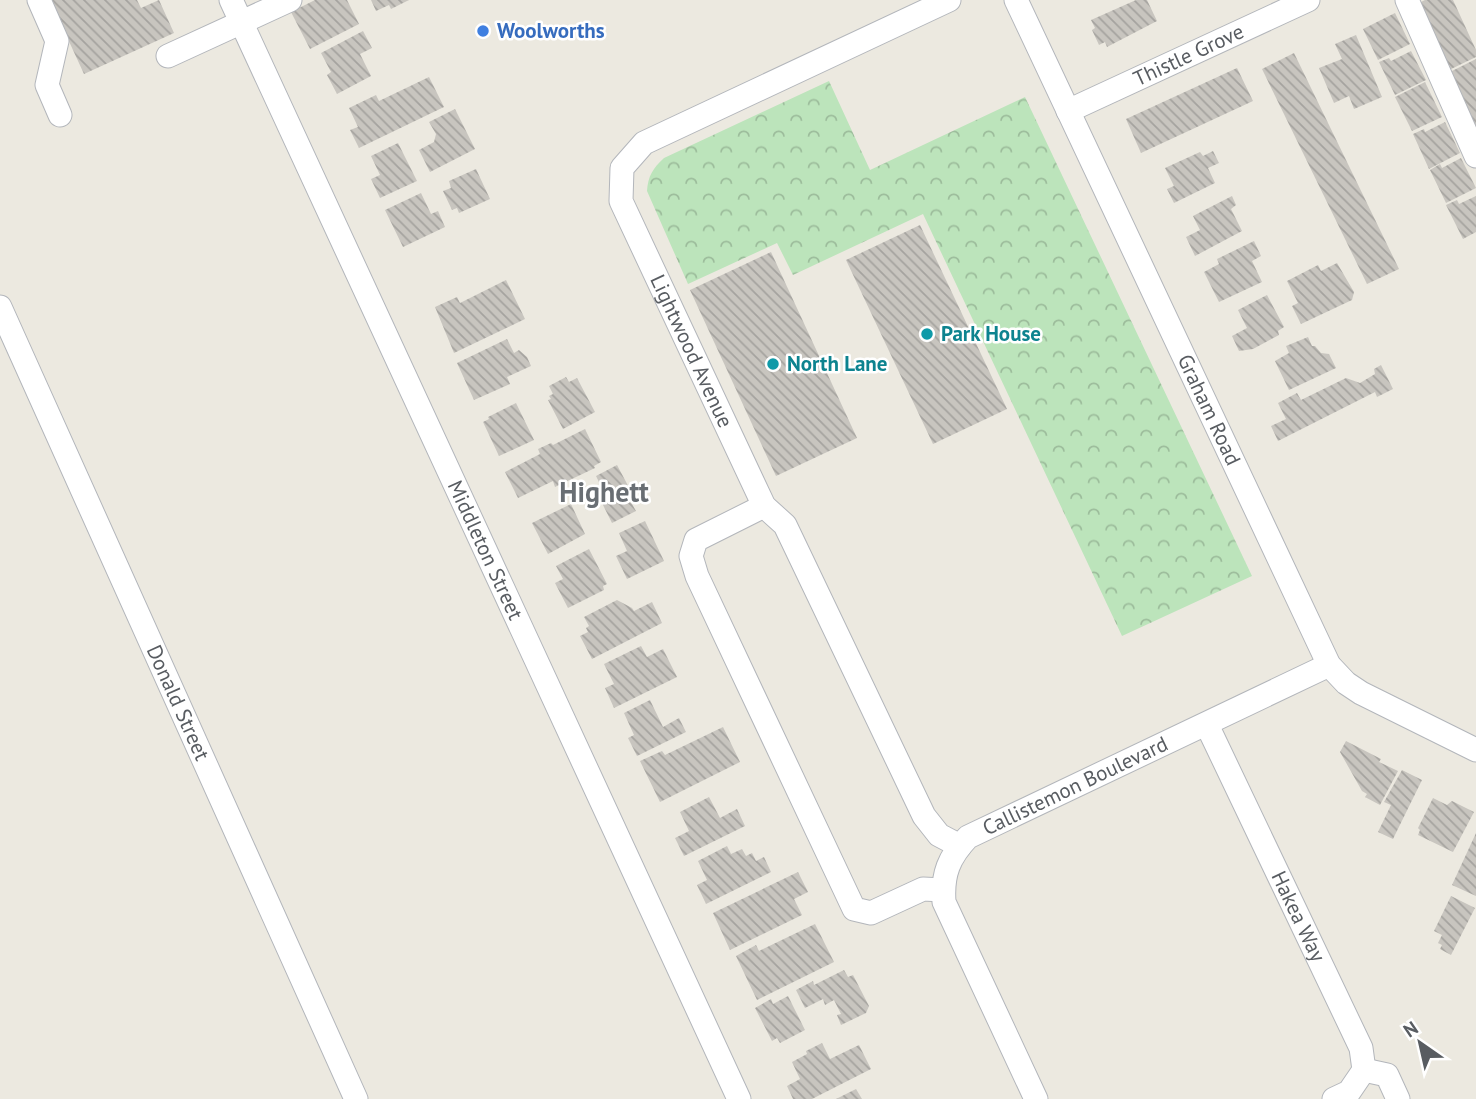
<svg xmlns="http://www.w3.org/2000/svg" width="1476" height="1099" font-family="'PT Sans',sans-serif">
  <defs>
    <pattern id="forest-crowns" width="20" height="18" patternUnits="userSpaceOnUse" patternTransform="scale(1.75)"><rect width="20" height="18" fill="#bce4bb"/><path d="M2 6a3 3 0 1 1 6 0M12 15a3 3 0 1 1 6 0" fill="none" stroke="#9cbc9b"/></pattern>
    <pattern id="building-back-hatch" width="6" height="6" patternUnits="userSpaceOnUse" patternTransform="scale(1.75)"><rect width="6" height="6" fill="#c8c5bf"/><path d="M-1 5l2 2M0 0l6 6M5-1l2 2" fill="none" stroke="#a5a39f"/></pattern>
  </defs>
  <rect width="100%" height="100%" fill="#ece9e0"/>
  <!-- forest -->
  <path fill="url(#forest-crowns)" d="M829,81L870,170L1025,97L1252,576L1122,636L923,214L793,275L777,243L688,284L647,191C648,176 653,168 664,158Z"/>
  <!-- building -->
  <g fill="url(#building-back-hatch)">
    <polygon points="50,0 137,0 141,8 159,0 174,33 84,74"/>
    <polygon points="315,0 347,0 359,24 310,49 291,12"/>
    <polygon points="371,0 409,0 391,9 389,5 376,11"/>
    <polygon points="1136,0 1147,0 1157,21 1107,47 1105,42 1099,45 1092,30 1095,28 1091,20"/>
    <polygon points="1425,0 1453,0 1476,50 1476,57 1447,71 1417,4"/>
    <polygon points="1395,13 1410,44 1378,60 1363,29"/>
    <polygon points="363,31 372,48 360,54 371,76 337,94 327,75 331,72 321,53"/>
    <polygon points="1356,35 1382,97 1354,109 1349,96 1334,103 1319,68 1342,59 1335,44"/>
    <polygon points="1411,51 1426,80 1395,95 1379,62 1389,58 1391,61"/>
    <polygon points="1294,53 1399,269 1367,284 1262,69"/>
    <polygon points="1476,59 1476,133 1448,73"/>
    <polygon points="1237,68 1253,101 1141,153 1126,119"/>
    <polygon points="429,77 444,107 359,148 350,130 358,127 349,108 376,95 379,101"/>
    <polygon points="1425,82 1442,117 1412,131 1395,97"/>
    <polygon points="455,109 475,149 430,172 419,150 434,142 436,134 429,122"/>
    <polygon points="1445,122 1460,153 1429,169 1413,134 1424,129 1425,132"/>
    <polygon points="398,143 417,181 380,198 371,179 380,175 371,156"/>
    <polygon points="1213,151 1219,163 1208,168 1215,183 1174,203 1167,189 1174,186 1165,168 1200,152 1203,156"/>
    <polygon points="1461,158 1476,188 1446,203 1430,170 1440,164 1442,168"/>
    <polygon points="476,169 490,199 459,213 457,208 452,210 443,191 451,188 449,181"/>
    <polygon points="421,193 431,214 438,211 445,227 403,247 385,210"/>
    <polygon points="1232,196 1236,205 1231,209 1242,231 1195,256 1186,237 1200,230 1193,216"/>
    <polygon points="1476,196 1476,232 1463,239 1446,205 1457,200 1459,204"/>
    <polygon points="920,225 1007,409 933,444 846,260"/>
    <polygon points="1254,241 1261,256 1252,261 1262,282 1219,302 1204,272 1219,264 1217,259"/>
    <polygon points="771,252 857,438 776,476 690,290"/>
    <polygon points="1337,263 1354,292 1352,300 1301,324 1292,306 1298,303 1287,281 1318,265 1321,271"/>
    <polygon points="506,280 525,319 454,353 435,307 457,297 460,303"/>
    <polygon points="1267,295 1284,327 1278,331 1279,335 1253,349 1239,351 1232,336 1247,328 1238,310"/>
    <polygon points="1308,337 1312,346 1315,346 1321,353 1329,354 1336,368 1289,390 1275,361 1289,353 1286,346"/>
    <polygon points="507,339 514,353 519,350 527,357 531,366 507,377 510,384 474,400 457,363"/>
    <polygon points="1381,365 1393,389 1377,397 1375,392 1278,441 1271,426 1286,419 1278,403 1297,393 1301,400 1346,378 1360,383 1375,374 1374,369"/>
    <polygon points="566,377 569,382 577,378 595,412 563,429 548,400 551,399 549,396 553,394 549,386"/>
    <polygon points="516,403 534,440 499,456 483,422 489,419 488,417"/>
    <polygon points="585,429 601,462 594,466 595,468 555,487 553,481 518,498 505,472 540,454 538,449 551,443 553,445"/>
    <polygon points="617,465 633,495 628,497 636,511 612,523 595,489 601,486 596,476"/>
    <polygon points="571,504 585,534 548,554 532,523"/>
    <polygon points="645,521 664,561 627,579 616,556 627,551 619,533"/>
    <polygon points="589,549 607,584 603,586 604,590 568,608 555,583 563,579 556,566"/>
    <polygon points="617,600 632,608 634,611 652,602 662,623 592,659 580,636 588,632 586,628 589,626 584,617"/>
    <polygon points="641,646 647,657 663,649 677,677 614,708 605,688 614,684 604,664"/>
    <polygon points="650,700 663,727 679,718 686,732 637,756 628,738 634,735 624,713"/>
    <polygon points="723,727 740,762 660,802 640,761 662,751 665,755"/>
    <polygon points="1346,741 1381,759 1379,762 1398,771 1380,805 1365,797 1367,794 1362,791 1340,752"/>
    <polygon points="1402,770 1422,780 1393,839 1378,832 1391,805 1384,802"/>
    <polygon points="709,797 720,818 737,809 745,826 684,856 675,838 689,831 680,812"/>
    <polygon points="1433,798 1447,805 1452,801 1474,812 1453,852 1418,835 1420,830 1418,828"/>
    <polygon points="1476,833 1476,896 1452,885"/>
    <polygon points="727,846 731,854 742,849 746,856 752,853 756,861 764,857 771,872 706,904 697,885 707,880 698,861"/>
    <polygon points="798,872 808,892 794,899 802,915 730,950 713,913"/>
    <polygon points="1451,896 1475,908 1451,955 1440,949 1442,945 1438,943 1442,935 1434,931"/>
    <polygon points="815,924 834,962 757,1000 736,956 756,945 759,951"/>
    <polygon points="844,970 848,977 853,975 869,1006 866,1013 841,1025 837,1015 841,1014 834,1000 825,1005 823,999 805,1008 796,990 813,981 814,985"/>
    <polygon points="788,996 805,1030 780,1043 777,1038 772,1041 755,1008 771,999 773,1004"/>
    <polygon points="822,1043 830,1059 859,1045 871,1069 812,1099 793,1099 787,1086 800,1079 792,1062 807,1054 806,1051"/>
    <polygon points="856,1089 862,1099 836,1099"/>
  </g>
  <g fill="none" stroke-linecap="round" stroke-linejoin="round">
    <defs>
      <g id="minor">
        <polyline points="39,0 57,41 47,85 60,115"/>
        <path id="s1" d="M231,0L739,1099"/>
        <path id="s2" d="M949,0L644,143L622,168L621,201L764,506L785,525L924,816L939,835L960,846"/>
        <path id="s3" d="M1016,0L1329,665L1346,683L1361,693L1476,750"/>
        <polyline points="1407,0 1476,156"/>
        <polyline points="168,56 290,0"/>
        <path id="s4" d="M1068,111L1308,0"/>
        <path id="s5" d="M0,307L356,1099"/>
        <polyline points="764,506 696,540 691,556 697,576 854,909 871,913 923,889 943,890"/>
        <path id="s6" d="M1207,725L1361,1048L1364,1070L1349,1092L1334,1099"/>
        <polyline points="1364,1070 1387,1075 1398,1099"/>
        <path id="s7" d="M1036,1099L944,902C942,874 949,857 968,837L1329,665"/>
      </g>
    </defs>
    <!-- minor casing -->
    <use href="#minor" stroke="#b3b6bb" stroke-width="25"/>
    <!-- minor -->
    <use href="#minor" stroke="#fff" stroke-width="23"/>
  </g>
  <!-- markers -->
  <circle fill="#3f7fe0" stroke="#fff" stroke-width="2.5" cx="483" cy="31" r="7"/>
  <g fill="#0f9aa8" stroke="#fff" stroke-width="2.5">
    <circle cx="927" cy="334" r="7"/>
    <circle cx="773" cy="364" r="7"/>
  </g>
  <g text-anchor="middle" stroke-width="5" stroke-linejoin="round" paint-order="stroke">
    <!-- shop labels -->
    <g font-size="21" font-weight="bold" fill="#366cbe" stroke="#fff" text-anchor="start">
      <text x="497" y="38">Woolworths</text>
    </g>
    <!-- street labels -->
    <g font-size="21" fill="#585c61" stroke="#fff">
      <text dy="7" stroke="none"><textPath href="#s4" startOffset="133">Thistle Grove</textPath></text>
      <text dy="7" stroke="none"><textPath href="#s2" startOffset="569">Lightwood Avenue</textPath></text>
      <text dy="7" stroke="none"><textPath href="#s3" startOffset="453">Graham Road</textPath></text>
      <text dy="7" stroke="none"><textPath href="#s1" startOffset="606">Middleton Street</textPath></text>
      <text dy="7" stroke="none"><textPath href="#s5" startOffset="434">Donald Street</textPath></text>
      <text dy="7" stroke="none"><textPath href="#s7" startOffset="408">Callistemon Boulevard</textPath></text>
      <text dy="7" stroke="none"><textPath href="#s6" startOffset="212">Hakea Way</textPath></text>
    </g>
    <!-- culture labels -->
    <g font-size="21" font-weight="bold" fill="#0d838f" stroke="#fff" text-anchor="start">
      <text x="941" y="341">Park House</text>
      <text x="787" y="371">North Lane</text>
    </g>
    <!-- district labels -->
    <g font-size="28" font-weight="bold" fill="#696e73" stroke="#fff">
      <text x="604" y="502">Highett</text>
    </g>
  </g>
  <!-- north arrow -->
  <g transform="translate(1420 1043) rotate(326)" stroke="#ffffff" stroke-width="5" paint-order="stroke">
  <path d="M0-5L12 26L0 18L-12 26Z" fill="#585c61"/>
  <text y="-10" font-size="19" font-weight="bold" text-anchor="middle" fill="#585c61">N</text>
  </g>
</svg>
